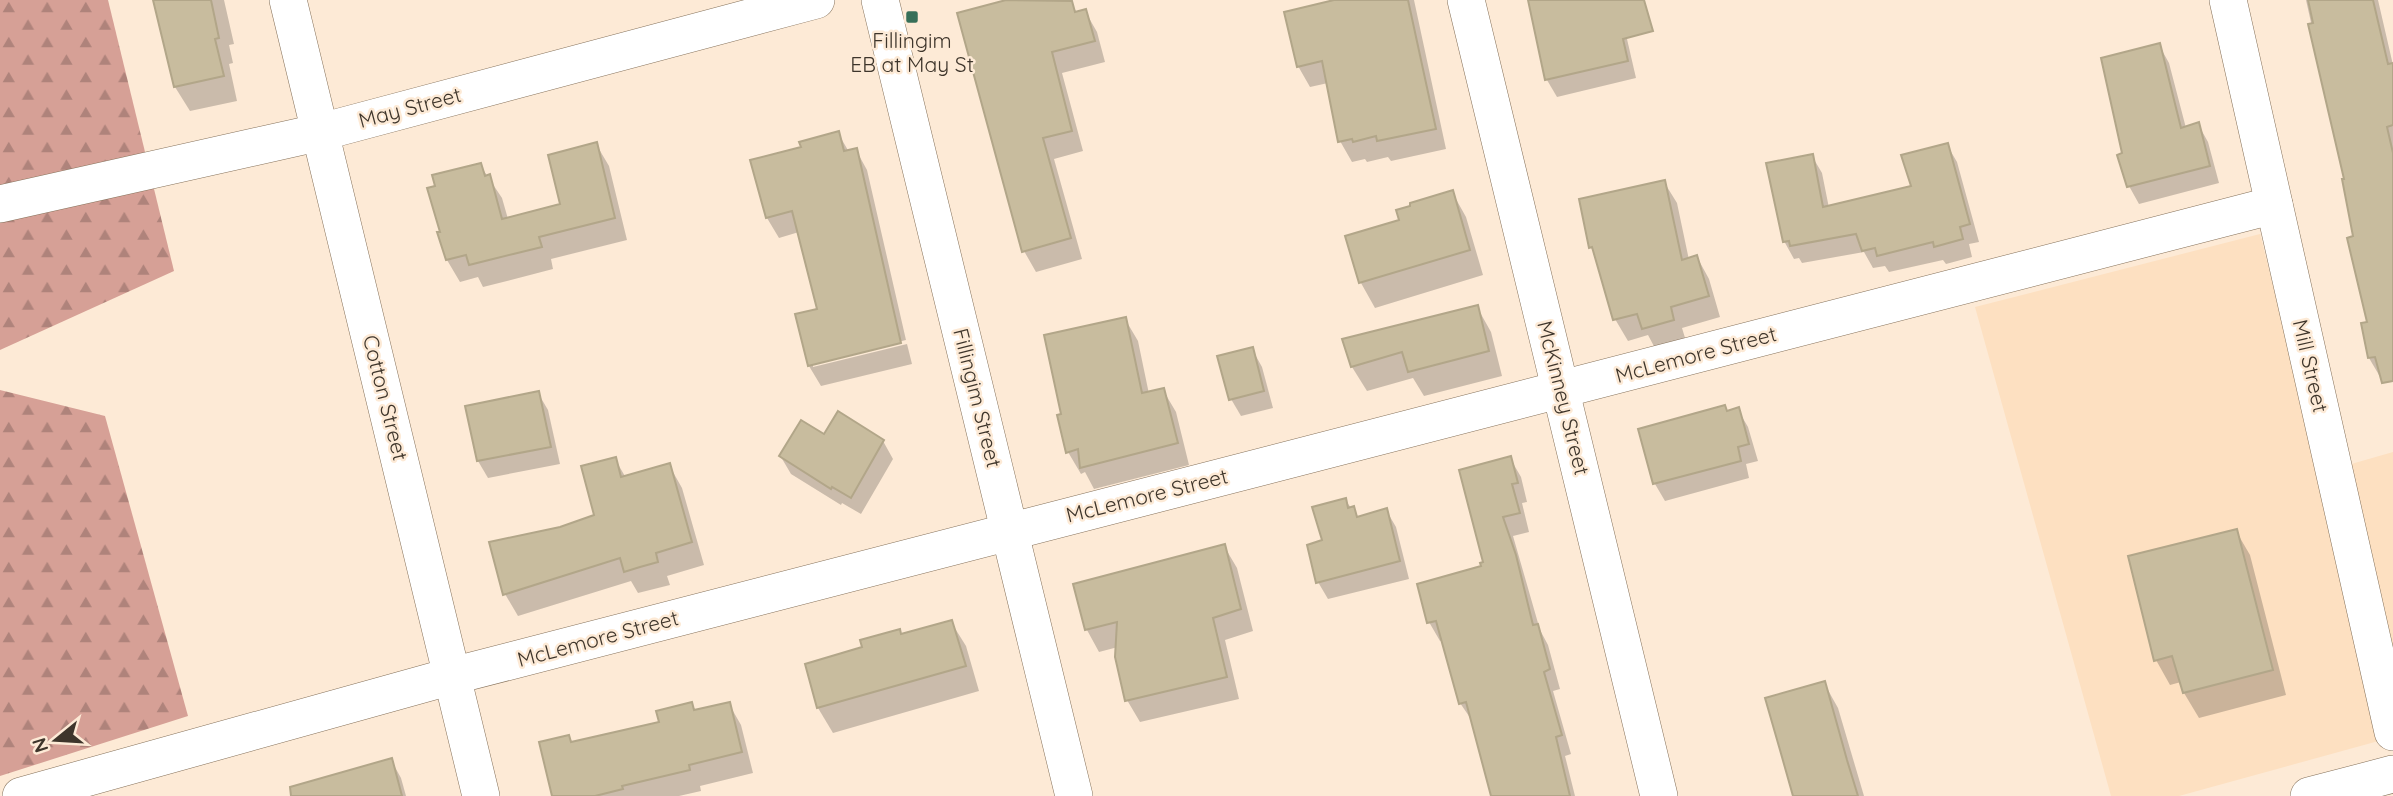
<svg xmlns="http://www.w3.org/2000/svg" width="2393" height="796" font-family="Quicksand,sans-serif">
  <defs>
    <pattern id="forest-firs" width="22" height="20" patternUnits="userSpaceOnUse" patternTransform="scale(1.75)"><rect width="22" height="20" fill="#d6a096"/><path d="M5 1l3.5 6h-7zM16 11l3.5 6h-7z" fill="#af837b"/></pattern>
  </defs>
  <rect width="100%" height="100%" fill="#fdead6"/>
  <!-- built -->
  <polygon fill="#fde0c1" points="2260,234 2320,473 2393,452 2393,737 2179,796 2111,796 1975,307"/>
  <!-- forest -->
  <g fill="url(#forest-firs)">
    <polygon points="0,0 108,0 174,271 0,350"/>
    <polygon points="0,390 105,416 188,716 0,776"/>
  </g>
  <!-- shadow -->
  <g fill="#0003">
    <polygon points="155,0 224,0 234,44 229,45 233,63 229,64 237,101 190,111 175,87"/>
    <polygon points="1013,0 1060,0 1061,3 1071,3 1077,13 1085,11 1097,32 1105,62 1062,73 1083,151 1054,159 1082,259 1036,272 1024,251 960,14"/>
    <polygon points="1338,0 1414,0 1446,149 1391,161 1388,157 1367,162 1365,159 1352,162 1340,141 1328,83 1310,87 1298,66"/>
    <polygon points="1530,0 1618,0 1636,78 1557,97 1547,80"/>
    <polygon points="2306,0 2378,0 2393,65 2393,373 2379,375 2369,358 2363,324 2369,323 2346,180"/>
    <polygon points="2159,45 2169,63 2186,128 2198,124 2208,142 2219,183 2139,204 2129,186 2124,155"/>
    <polygon points="838,133 849,152 856,150 867,170 906,340 813,363 813,367 907,344 912,364 821,386 809,366 819,310 799,232 779,238 767,218 803,148"/>
    <polygon points="596,144 609,166 627,240 551,259 553,269 507,281 483,287 478,277 460,282 447,260 442,233 480,165 502,198 508,219 562,205"/>
    <polygon points="1947,145 1957,162 1979,242 1969,244 1972,257 1946,264 1943,260 1889,272 1885,266 1873,268 1864,252 1802,263 1799,258 1794,259 1784,241 1812,156 1822,173 1829,208 1913,187"/>
    <polygon points="1664,182 1677,203 1689,260 1697,257 1709,279 1720,317 1682,328 1686,341 1656,350 1648,335 1628,341 1615,319 1598,259 1591,247"/>
    <polygon points="1452,192 1466,217 1483,275 1375,308 1361,283 1347,238 1401,221"/>
    <polygon points="1477,307 1491,332 1502,376 1424,396 1413,378 1367,391 1352,367"/>
    <polygon points="1125,319 1138,341 1149,394 1163,390 1176,412 1189,465 1094,489 1085,472 1081,474 1068,452 1063,416"/>
    <polygon points="1252,349 1262,367 1273,408 1241,416 1231,399"/>
    <polygon points="538,393 548,410 560,464 488,478 478,461 467,407"/>
    <polygon points="1738,410 1748,427 1758,461 1746,464 1749,478 1665,501 1655,484 1728,413"/>
    <polygon points="825,436 883,441 893,459 861,514 842,503 841,505 791,474 781,457"/>
    <polygon points="1510,458 1521,477 1527,502 1522,503 1529,532 1513,536 1540,630 1548,645 1560,689 1553,691 1571,754 1565,756 1575,796 1493,796 1473,722 1460,703 1444,640 1440,641 1429,622 1485,563"/>
    <polygon points="615,459 626,478 669,465 682,488 704,565 667,576 670,585 638,593 631,581 518,616 505,594 560,528 597,517"/>
    <polygon points="1345,500 1359,518 1386,510 1396,527 1409,579 1328,599 1318,582 1324,542"/>
    <polygon points="2236,531 2250,555 2286,695 2199,718 2184,693 2181,682 2170,685 2156,660"/>
    <polygon points="1224,546 1237,568 1253,631 1225,640 1239,699 1140,722 1127,700 1118,647 1099,652 1087,630 1075,585"/>
    <polygon points="951,622 966,646 979,691 833,733 818,708 902,636"/>
    <polygon points="1824,683 1838,708 1864,796 1795,796"/>
    <polygon points="691,704 696,712 729,704 741,725 753,773 700,786 701,791 679,796 553,796 568,737 572,744 661,724"/>
    <polygon points="391,760 401,778 406,796 332,796"/>
  </g>
  <!-- building -->
  <g fill="#c8bc9e" stroke="#b2a689" stroke-width="2">
    <polygon points="153,0 211,0 219,38 215,39 224,76 174,87"/>
    <polygon points="1006,0 1072,1 1075,12 1086,9 1095,41 1052,52 1072,131 1043,138 1071,238 1022,252 957,13"/>
    <polygon points="1334,0 1408,0 1436,129 1377,141 1376,136 1353,142 1352,139 1338,142 1322,61 1297,67 1284,12"/>
    <polygon points="1528,0 1644,0 1653,31 1623,39 1628,61 1545,80"/>
    <polygon points="2308,0 2373,0 2388,64 2393,63 2393,125 2387,127 2393,153 2393,381 2382,383 2375,357 2368,358 2361,323 2367,322 2347,238 2353,236 2342,179 2344,179 2308,24 2313,23"/>
    <polygon points="2160,43 2181,128 2199,122 2210,166 2127,187 2117,155 2122,153 2101,58"/>
    <polygon points="839,131 844,151 857,148 901,343 808,366 795,314 817,309 792,211 766,218 750,160 801,147 799,142"/>
    <polygon points="597,142 615,218 539,237 542,247 493,259 469,265 466,255 446,260 437,232 440,232 427,188 435,186 432,175 481,163 485,176 490,174 502,219 560,204 548,155"/>
    <polygon points="1948,143 1970,224 1960,227 1963,239 1934,247 1933,242 1877,256 1875,248 1862,251 1856,234 1790,246 1789,241 1783,242 1766,163 1813,154 1823,207 1911,186 1901,155"/>
    <polygon points="1665,180 1682,260 1697,255 1709,296 1671,307 1674,320 1642,329 1637,314 1613,320 1592,247 1589,248 1579,199"/>
    <polygon points="1453,190 1470,250 1359,283 1345,236 1399,220 1396,210 1410,206 1410,203"/>
    <polygon points="1478,305 1489,351 1408,372 1402,352 1351,367 1342,339"/>
    <polygon points="1126,317 1142,393 1164,388 1178,443 1080,468 1078,449 1066,453 1057,415 1061,414 1044,335"/>
    <polygon points="1253,347 1264,391 1229,400 1217,356"/>
    <polygon points="539,391 551,447 477,461 465,406"/>
    <polygon points="1725,405 1727,411 1739,407 1744,425 1749,444 1738,447 1741,461 1653,484 1638,429"/>
    <polygon points="838,411 884,440 851,498 832,487 831,489 779,456 801,420 824,434"/>
    <polygon points="1511,456 1518,483 1512,484 1520,513 1503,517 1516,555 1533,625 1538,624 1550,669 1544,672 1562,735 1556,737 1570,796 1491,796 1466,702 1459,704 1436,621 1427,623 1417,584 1481,566 1480,563 1483,562 1459,470"/>
    <polygon points="616,457 621,477 670,463 692,542 656,553 658,562 640,567 624,572 620,558 503,595 489,542 560,527 594,515 581,466"/>
    <polygon points="1346,498 1348,508 1354,506 1357,517 1387,508 1400,561 1316,583 1307,545 1322,540 1312,507"/>
    <polygon points="2237,529 2273,670 2183,693 2172,656 2154,661 2128,556"/>
    <polygon points="1225,544 1241,609 1213,618 1227,677 1125,701 1115,657 1117,622 1085,630 1073,584"/>
    <polygon points="952,620 966,666 817,708 805,664 862,647 860,640 900,629 901,634"/>
    <polygon points="1825,681 1847,760 1858,796 1793,796 1780,750 1765,698"/>
    <polygon points="692,702 694,710 730,702 742,752 689,765 690,770 622,786 623,789 595,796 552,796 539,742 569,735 571,742 659,722 656,711"/>
    <polygon points="392,758 402,796 291,796 290,787"/>
  </g>
  <g fill="none" stroke-linecap="round" stroke-linejoin="round">
    <defs>
      <g id="street">
        <polyline points="288,0 481,796"/>
        <polyline points="880,0 1074,796"/>
        <polyline points="1466,0 1659,796"/>
        <polyline points="2228,0 2393,732"/>
        <polyline points="0,204 321,132 816,0"/>
        <polyline points="21,796 452,676 2274,205"/>
        <polyline points="2309,796 2393,774"/>
      </g>
    </defs>
    <!-- street casing -->
    <use href="#street" stroke="#85715a" stroke-width="38"/>
    <!-- street -->
    <use href="#street" stroke="#fff" stroke-width="37"/>
  </g>
  <!-- markers -->
  <rect fill="#366f58" stroke="#fdead6" stroke-width="2.5" x="905" y="10" width="14" height="14" rx="3.5"/>
  <g text-anchor="middle" stroke-width="5" stroke-linejoin="round" paint-order="stroke">
    <!-- poi labels -->
    <g font-size="21" fill="#3e352b" stroke="#fdead6">
      <text x="912" y="48">Fillingim<tspan x="912" dy="24">EB at May St</tspan></text>
    </g>
    <!-- street labels -->
    <g font-size="21" fill="#3e352b" stroke="#fdead6">
      <text transform="translate(410 108) rotate(-15)" y="7">May Street</text>
      <text transform="translate(1696 355) rotate(-15)" y="7">McLemore Street</text>
      <text transform="translate(2310 366) rotate(77)" y="7">Mill Street</text>
      <text transform="translate(385 398) rotate(76)" y="7">Cotton Street</text>
      <text transform="translate(977 398) rotate(76)" y="7">Fillingim Street</text>
      <text transform="translate(1563 398) rotate(76)" y="7">McKinney Street</text>
      <text transform="translate(1147 496) rotate(-14)" y="7">McLemore Street</text>
      <text transform="translate(598 639) rotate(-15)" y="7">McLemore Street</text>
    </g>
  </g>
  <!-- north arrow -->
  <g transform="translate(56 740) rotate(252)" stroke="#fdead6" stroke-width="5" paint-order="stroke">
  <path d="M0-5L12 26L0 18L-12 26Z" fill="#3e352b"/>
  <text y="-10" font-size="19" font-weight="bold" text-anchor="middle" fill="#3e352b">N</text>
  </g>
</svg>
